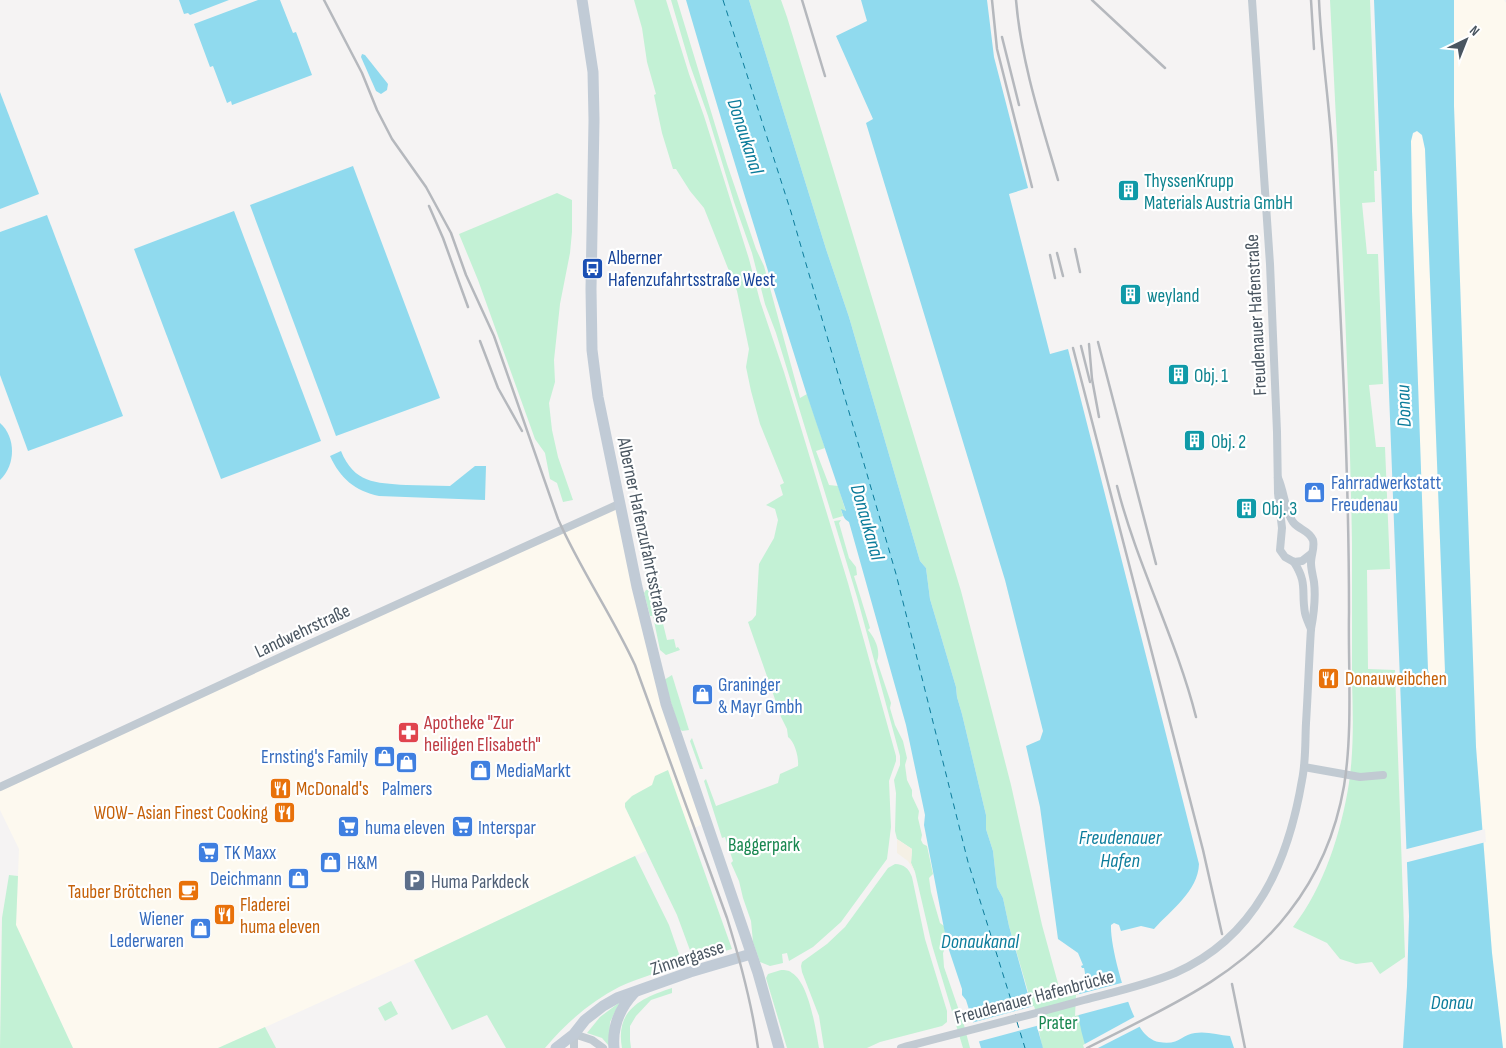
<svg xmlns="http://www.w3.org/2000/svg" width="1506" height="1048" font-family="'Sofia Sans Condensed',sans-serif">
  <rect width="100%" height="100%" fill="#f5f3f3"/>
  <!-- commercial -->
  <g fill="#fdf9ef">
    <polygon points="1454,0 1504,0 1506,3 1506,1048 1503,1048 1492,953 1476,747 1454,106"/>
    <polygon points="1417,131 1420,133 1422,137 1425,149 1445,671 1443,681 1437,685 1431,681 1428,670 1412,211 1411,141 1413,134"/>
    <polygon points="619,504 637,587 707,822 414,960 219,1048 73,1048 16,925 19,849 0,810 0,787"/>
  </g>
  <!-- green -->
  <g fill="#c3f1d5">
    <path d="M634,0H666L689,74L704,116L749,259L760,301L784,372L848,583L896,756V761L889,781L891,827L887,859L841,922L813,947L789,961L787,953L782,954L783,963L770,966L760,962L753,942L751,921L743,898L739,881L731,863L733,861L725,837L722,838L704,781L706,779L716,806L778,783L780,774L798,766C799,758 795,742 788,737L787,729L776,707L777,705L748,622L752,620L756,615L759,564L774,538L778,520L775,509L766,505L783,495L780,485L784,483L760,424L751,391L746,367L749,349L737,291L704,208L690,191L676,169H673L662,133L654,95L656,94L647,62L642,28Z"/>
    <polygon points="671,0 677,0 727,164 756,249 764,266 800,398 807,394 825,448 816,451 829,485 838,486 846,512 841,510 843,516 833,519 776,333 765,304 752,253 734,202 708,116 690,65"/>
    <polygon points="749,0 781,0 787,17 961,591 1011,785 1042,925 1062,998 1078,994 1086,1048 1043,1048 1042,1046 1038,1026 1009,926 1003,898 997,887 993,851 986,829 986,815 962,714 957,697 956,687 930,599 926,568 920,561 849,317 826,249"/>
    <path d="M1330,0H1370L1377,171H1374L1375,202L1362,203L1367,254H1378L1383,384L1369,385L1376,447H1385L1390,569L1367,570L1368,669L1395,670L1405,957L1380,974L1372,962L1356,964L1340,959L1327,943L1293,927C1324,887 1341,833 1349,783C1354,749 1353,714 1352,680C1352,634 1352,588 1352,543C1349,362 1339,181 1330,0Z"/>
    <polygon points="557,193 572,200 572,232 570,253 560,304 554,360 555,382 549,403 552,430 558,457 573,500 563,502 557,483 550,479 545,453 535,439 478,280 459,234"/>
    <path d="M841,520L839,523L849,558L856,567L857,575L854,576L870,628L868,630C875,638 881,651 877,661L891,703L890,708L895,725L903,741L907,758L905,765L907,780L912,790V796L919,811L918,818L922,835L921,840L923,844L927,846L933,874L929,878L931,892L940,923L944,926L947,944L943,953L944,967L964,1025L970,1048H963L932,945L915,872L911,863L912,849L897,839L895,831L896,793L894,780L900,765V756L857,597L834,521Z"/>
    <polygon points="660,586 662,588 655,591 667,640 674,639 676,648 678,647 680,650 666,655 660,650 653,616 650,616 644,593 646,590"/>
    <polygon points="672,675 689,730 682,731 679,728 664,680"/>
    <polygon points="692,738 703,769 700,769 690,741"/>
    <polygon points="668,770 732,949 697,959 691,953 677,915 625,807 625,803 632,796 652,785 655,776"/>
    <path d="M635,856L669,925L680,957L679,961C661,973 638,978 619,987C590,1002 566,1023 545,1048H506L487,1015L452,1030L414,960Z"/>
    <path d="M895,864C904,864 909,869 912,877L925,939L947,1011V1022L942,1026L880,1042L867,1048H824L819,1016L802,972L801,966L802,962L827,944L845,927L888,868Z"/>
    <polygon points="9,875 18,876 16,925 73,1048 0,1048 2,918"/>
    <path d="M781,970C785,970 789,970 792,973C809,983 816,1030 819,1048H787L766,978L768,974Z"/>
    <path d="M672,988V993L651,1000L636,1016L630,1026V1040L631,1048H622C615,1010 641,998 672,988Z"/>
    <polygon points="391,1001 398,1014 385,1021 378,1008"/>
    <polygon points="620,1002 610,1022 609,1046 602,1038 587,1033 600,1017"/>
    <polygon points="265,1027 276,1048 218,1048"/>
  </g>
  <!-- sand -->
  <polygon fill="#f5f0e5" points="897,839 912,849 911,863 915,872 908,861 897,853"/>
  <!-- water -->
  <g fill="#90daee" fill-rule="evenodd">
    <polygon points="179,0 229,0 190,15 188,13 184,14"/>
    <polygon points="258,0 280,0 293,33 296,32 312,75 232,105 231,101 227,103 213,66 210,67 194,24"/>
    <path d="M686,0H749L826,249L849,317L920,561L926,568L930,599L956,687L957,697L962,714L986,815V829L993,851L997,887L1003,898L1009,926L1043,1048H981L966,1000L962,995V989L947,944L924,825L925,815L906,725L849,522C844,519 843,516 841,509L846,511C833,471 819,432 806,392C765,262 724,131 686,0Z"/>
    <path d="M861,0H987L994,57L1028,188L1009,194L1050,354L1068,349L1199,864C1198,891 1171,910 1154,929L1141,926L1121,931L1119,925L1114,923L1111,925C1110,948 1128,1010 1141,1029C1145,1035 1152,1041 1159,1042C1179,1046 1182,1034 1195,1033C1206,1031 1219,1035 1230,1036L1234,1048H1086C1081,1031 1077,1016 1078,998C1080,984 1088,984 1084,968H1082L1081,966L1083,965L1078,953L1058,939L1040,807L1026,746L1040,740L1043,731L1005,580L866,123L873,119L836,36L867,21Z"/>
    <path d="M1374,0H1454V106L1476,747L1492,953L1503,1048H1403L1407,986L1409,916ZM1417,131L1422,135L1425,149L1445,671L1443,681L1437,685L1431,681L1428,670L1412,211L1411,141L1413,133Z"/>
    <polygon points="362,54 365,55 388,84 387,90 381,94 376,91 361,57"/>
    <polygon points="0,92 39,194 0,209"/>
    <polygon points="353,166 440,398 336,436 250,205"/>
    <polygon points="234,211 321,441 221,479 134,249"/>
    <polygon points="47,215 123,416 28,451 0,375 0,232"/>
    <path d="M0,423C16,437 16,465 0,480Z"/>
    <path d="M341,451C354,483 375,483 406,485C420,485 435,486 450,486L475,466H486L485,500L379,496C355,491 340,478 330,456Z"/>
  </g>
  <!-- pier -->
  <g fill="#f5f3f3">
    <polygon points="1485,829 1486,842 1404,863 1403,850"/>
    <polygon points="1125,982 1131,1001 1075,1016 1076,995"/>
    <polygon points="1034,1006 1040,1025 977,1042 971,1023"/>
    <polygon points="1136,1016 1141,1026 1098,1048 1084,1048 1083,1045"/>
  </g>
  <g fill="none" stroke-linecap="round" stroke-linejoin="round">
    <!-- ferry -->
    <g stroke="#0c7c9b" stroke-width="1" stroke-dasharray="6 5" stroke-linecap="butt">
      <polyline points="723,0 791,212 896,574 968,862 1016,1016"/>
      <polyline points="1017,1022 1025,1048"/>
    </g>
    <!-- street -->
    <g stroke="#c1cad2" stroke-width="8">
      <polyline points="1252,0 1270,264 1277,432 1278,493 1282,528 1280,550 1285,557 1294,562 1302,561 1311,554"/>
      <path d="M1294,562C1308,584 1301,591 1305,613C1306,618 1309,624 1311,629"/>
      <polyline points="1304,767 1360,777 1383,775"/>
      <polyline points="0,787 283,656 619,504"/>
      <polyline points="574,1048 574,1034 592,1040 603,1048"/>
      <path d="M901,1048C962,1032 1023,1017 1084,1000C1114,992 1146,985 1175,973C1256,937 1288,863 1302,780C1306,761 1305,742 1306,723C1308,692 1309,660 1311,629C1314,613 1316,598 1314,582C1313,576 1311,569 1311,563C1311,555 1315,547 1313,540C1309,530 1299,530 1293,522C1285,511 1284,491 1278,478"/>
    </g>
    <!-- secondary -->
    <g stroke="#c1cbd6" stroke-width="11">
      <polyline points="582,0 593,72 594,120 591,289 592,350 598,397 637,587 666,704 758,973 779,1048"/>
      <polyline points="556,1048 574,1034 585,1020 603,1006 617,998 690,972 751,954"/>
      <path d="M614,1048C612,1026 619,1009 634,993"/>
    </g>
    <!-- rail -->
    <g stroke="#b5b8bd" stroke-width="2.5">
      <path d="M324,0L362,73L377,110L392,139L426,187L451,233L466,275L494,336L558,519C580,569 612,615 635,665L727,918C740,960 752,1004 758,1048"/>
      <polyline points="802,0 825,76"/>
      <polyline points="992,0 997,49 1032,187"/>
      <path d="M1016,0C1021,61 1041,122 1058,180"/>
      <polyline points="1092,0 1165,68"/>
      <polyline points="1311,0 1314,49"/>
      <polyline points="1002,37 1019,105"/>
      <polyline points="429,206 443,238 468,307"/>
      <polyline points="1075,249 1080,272"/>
      <polyline points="1057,253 1063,276"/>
      <polyline points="1050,255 1055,278"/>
      <polyline points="480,341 498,388 522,431"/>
      <polyline points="1098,342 1156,564"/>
      <polyline points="1089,344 1092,379 1099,417"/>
      <polyline points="1081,346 1090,382"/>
      <polyline points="1073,348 1203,850 1222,934"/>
      <path d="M1117,486C1137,565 1176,638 1196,717"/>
      <polyline points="1232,984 1245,1048"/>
      <path d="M1087,1048C1159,1011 1239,978 1289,912C1318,875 1336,832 1344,786C1353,731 1348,667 1349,612C1349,458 1340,304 1332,150C1329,100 1321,50 1319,0"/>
    </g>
  </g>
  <!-- icons -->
  <defs>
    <symbol id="building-square" viewBox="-11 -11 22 22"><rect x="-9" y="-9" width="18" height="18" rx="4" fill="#0f9aa8" stroke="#fff"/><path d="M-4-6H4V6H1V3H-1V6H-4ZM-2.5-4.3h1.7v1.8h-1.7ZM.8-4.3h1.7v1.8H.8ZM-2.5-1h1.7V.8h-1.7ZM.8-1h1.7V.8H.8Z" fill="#fff"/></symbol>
    <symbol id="bus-square" viewBox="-11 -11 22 22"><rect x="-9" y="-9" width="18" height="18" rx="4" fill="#1a4fb4" stroke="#fff"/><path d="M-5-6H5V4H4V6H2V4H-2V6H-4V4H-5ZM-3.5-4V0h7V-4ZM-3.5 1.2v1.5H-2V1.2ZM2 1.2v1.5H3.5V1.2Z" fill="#fff"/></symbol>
    <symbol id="shop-square" viewBox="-11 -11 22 22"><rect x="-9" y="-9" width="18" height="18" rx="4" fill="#3f7fe0" stroke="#fff"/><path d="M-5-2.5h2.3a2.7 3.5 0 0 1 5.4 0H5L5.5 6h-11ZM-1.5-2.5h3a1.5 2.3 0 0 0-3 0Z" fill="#fff"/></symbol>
    <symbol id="restaurant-square" viewBox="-11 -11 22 22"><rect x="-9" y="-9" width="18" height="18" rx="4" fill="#e8710a" stroke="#fff"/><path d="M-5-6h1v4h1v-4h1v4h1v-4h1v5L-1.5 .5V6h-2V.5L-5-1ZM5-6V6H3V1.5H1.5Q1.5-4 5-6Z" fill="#fff"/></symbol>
    <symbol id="pharmacy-square" viewBox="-11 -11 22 22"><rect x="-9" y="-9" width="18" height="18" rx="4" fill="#e0444e" stroke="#fff"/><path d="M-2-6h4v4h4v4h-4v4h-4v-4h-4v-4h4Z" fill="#fff"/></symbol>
    <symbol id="supermarket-square" viewBox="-11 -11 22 22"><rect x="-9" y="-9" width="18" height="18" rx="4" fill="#3f7fe0" stroke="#fff"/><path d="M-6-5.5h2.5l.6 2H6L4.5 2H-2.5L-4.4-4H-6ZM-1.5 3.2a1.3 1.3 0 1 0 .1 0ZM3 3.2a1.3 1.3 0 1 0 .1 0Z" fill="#fff"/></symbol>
    <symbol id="parking-square" viewBox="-11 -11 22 22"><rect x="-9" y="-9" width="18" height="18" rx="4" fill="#5c6f8a" stroke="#fff"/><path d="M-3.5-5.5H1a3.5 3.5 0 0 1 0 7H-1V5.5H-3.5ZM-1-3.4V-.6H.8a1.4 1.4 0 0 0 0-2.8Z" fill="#fff"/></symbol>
    <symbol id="cafe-square" viewBox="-11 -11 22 22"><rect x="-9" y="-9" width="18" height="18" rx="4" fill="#e8710a" stroke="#fff"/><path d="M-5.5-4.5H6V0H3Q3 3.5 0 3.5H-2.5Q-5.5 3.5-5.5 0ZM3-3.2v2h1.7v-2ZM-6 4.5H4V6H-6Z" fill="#fff"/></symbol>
  </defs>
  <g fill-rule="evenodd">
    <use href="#building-square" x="1116" y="178" width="25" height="25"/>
    <use href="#bus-square" x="580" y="256" width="25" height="25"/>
    <use href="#building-square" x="1118" y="282" width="25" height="25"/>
    <use href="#building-square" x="1166" y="362" width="25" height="25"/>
    <use href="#building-square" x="1182" y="428" width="25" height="25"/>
    <use href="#shop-square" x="1302" y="480" width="25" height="25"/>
    <use href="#building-square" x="1234" y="496" width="25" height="25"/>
    <use href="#restaurant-square" x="1316" y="666" width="25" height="25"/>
    <use href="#shop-square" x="690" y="682" width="25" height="25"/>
    <use href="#pharmacy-square" x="396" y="720" width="25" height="25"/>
    <use href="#shop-square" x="372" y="744" width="25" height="25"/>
    <use href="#shop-square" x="394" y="750" width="25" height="25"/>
    <use href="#shop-square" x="468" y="758" width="25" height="25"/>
    <use href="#restaurant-square" x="268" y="776" width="25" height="25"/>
    <use href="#restaurant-square" x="272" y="800" width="25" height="25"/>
    <use href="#supermarket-square" x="336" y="814" width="25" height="25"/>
    <use href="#supermarket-square" x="450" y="814" width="25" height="25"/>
    <use href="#supermarket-square" x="196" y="840" width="25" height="25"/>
    <use href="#shop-square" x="318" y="850" width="25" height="25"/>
    <use href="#shop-square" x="286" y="866" width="25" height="25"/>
    <use href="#parking-square" x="402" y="868" width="25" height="25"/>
    <use href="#cafe-square" x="176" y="878" width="25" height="25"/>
    <use href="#restaurant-square" x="212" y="902" width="25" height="25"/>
    <use href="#shop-square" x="188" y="916" width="25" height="25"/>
  </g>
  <g text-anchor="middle" stroke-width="4.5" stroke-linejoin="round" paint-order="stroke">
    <!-- culture labels -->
    <g font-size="19" fill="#0d838f" stroke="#fff" text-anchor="start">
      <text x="1144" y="187">ThyssenKrupp<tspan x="1144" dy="22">Materials Austria GmbH</tspan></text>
      <text x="1147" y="302">weyland</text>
      <text x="1194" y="382">Obj. 1</text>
      <text x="1211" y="448">Obj. 2</text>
      <text x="1262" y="515">Obj. 3</text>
    </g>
    <!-- transit labels -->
    <g font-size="19" fill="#164399" stroke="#fff" text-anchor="start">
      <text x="608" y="264">Alberner<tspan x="608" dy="22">Hafenzufahrtsstraße West</tspan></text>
    </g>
    <!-- street labels -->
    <g font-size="19" fill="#4a5661" stroke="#fff">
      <text transform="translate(1255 315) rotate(-93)" y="7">Freudenauer Hafenstraße</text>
      <text transform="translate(644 530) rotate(78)" y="7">Alberner Hafenzufahrtsstraße</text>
      <text transform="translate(302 630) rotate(-25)" y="7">Landwehrstraße</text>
      <text transform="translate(687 957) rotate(-18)" y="7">Zinnergasse</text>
      <text transform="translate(1034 996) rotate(-15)" y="7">Freudenauer Hafenbrücke</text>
    </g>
    <!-- shop labels -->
    <g font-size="19" fill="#366cbe" stroke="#fff" text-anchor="start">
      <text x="1331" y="489">Fahrradwerkstatt<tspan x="1331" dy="22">Freudenau</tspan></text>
      <text x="718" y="691">Graninger<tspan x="718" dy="22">&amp; Mayr Gmbh</tspan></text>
      <text x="368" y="763" text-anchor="end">Ernsting's Family</text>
      <text x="496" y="777">MediaMarkt</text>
      <text x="407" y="795" text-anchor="middle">Palmers</text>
      <text x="365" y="834">huma eleven</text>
      <text x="478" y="834">Interspar</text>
      <text x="224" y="859">TK Maxx</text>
      <text x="347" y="869">H&amp;M</text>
      <text x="282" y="885" text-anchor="end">Deichmann</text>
      <text x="184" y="925" text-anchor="end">Wiener<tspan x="184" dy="22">Lederwaren</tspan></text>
    </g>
    <!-- food labels -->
    <g font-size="19" fill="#c56008" stroke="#fff" text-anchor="start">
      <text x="1345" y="685">Donauweibchen</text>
      <text x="296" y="795">McDonald's</text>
      <text x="268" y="819" text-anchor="end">WOW- Asian Finest Cooking</text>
      <text x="172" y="898" text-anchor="end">Tauber Brötchen</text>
      <text x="240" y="911">Fladerei<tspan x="240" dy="22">huma eleven</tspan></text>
    </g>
    <!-- health labels -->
    <g font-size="19" fill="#be3a42" stroke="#fff" text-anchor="start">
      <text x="424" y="729">Apotheke "Zur<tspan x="424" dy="22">heiligen Elisabeth"</tspan></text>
    </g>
    <!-- park labels -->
    <g font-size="19" fill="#17864f" stroke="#fff">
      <text x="764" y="851">Baggerpark</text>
      <text x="1058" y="1029">Prater</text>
    </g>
    <!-- service labels -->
    <g font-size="19" fill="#4e5e75" stroke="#fff" text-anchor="start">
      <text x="431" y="888">Huma Parkdeck</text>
    </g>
    <!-- water labels -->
    <g font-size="20" font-style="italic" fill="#0c7c9b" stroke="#fff">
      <text transform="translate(746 136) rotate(72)" y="7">Donaukanal</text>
      <text transform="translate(1403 406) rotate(-92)" y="7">Donau</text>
      <text transform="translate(868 522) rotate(74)" y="7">Donaukanal</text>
      <text x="1120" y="844">Freudenauer<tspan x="1120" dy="23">Hafen</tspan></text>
      <text x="980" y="948">Donaukanal</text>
      <text x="1452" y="1009">Donau</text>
    </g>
  </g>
  <!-- north arrow -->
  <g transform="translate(1466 40) rotate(43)" stroke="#ffffff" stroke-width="4" paint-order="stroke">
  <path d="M0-4L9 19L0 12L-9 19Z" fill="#4a5661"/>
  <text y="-8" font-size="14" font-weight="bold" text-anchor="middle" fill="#4a5661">N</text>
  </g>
</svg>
